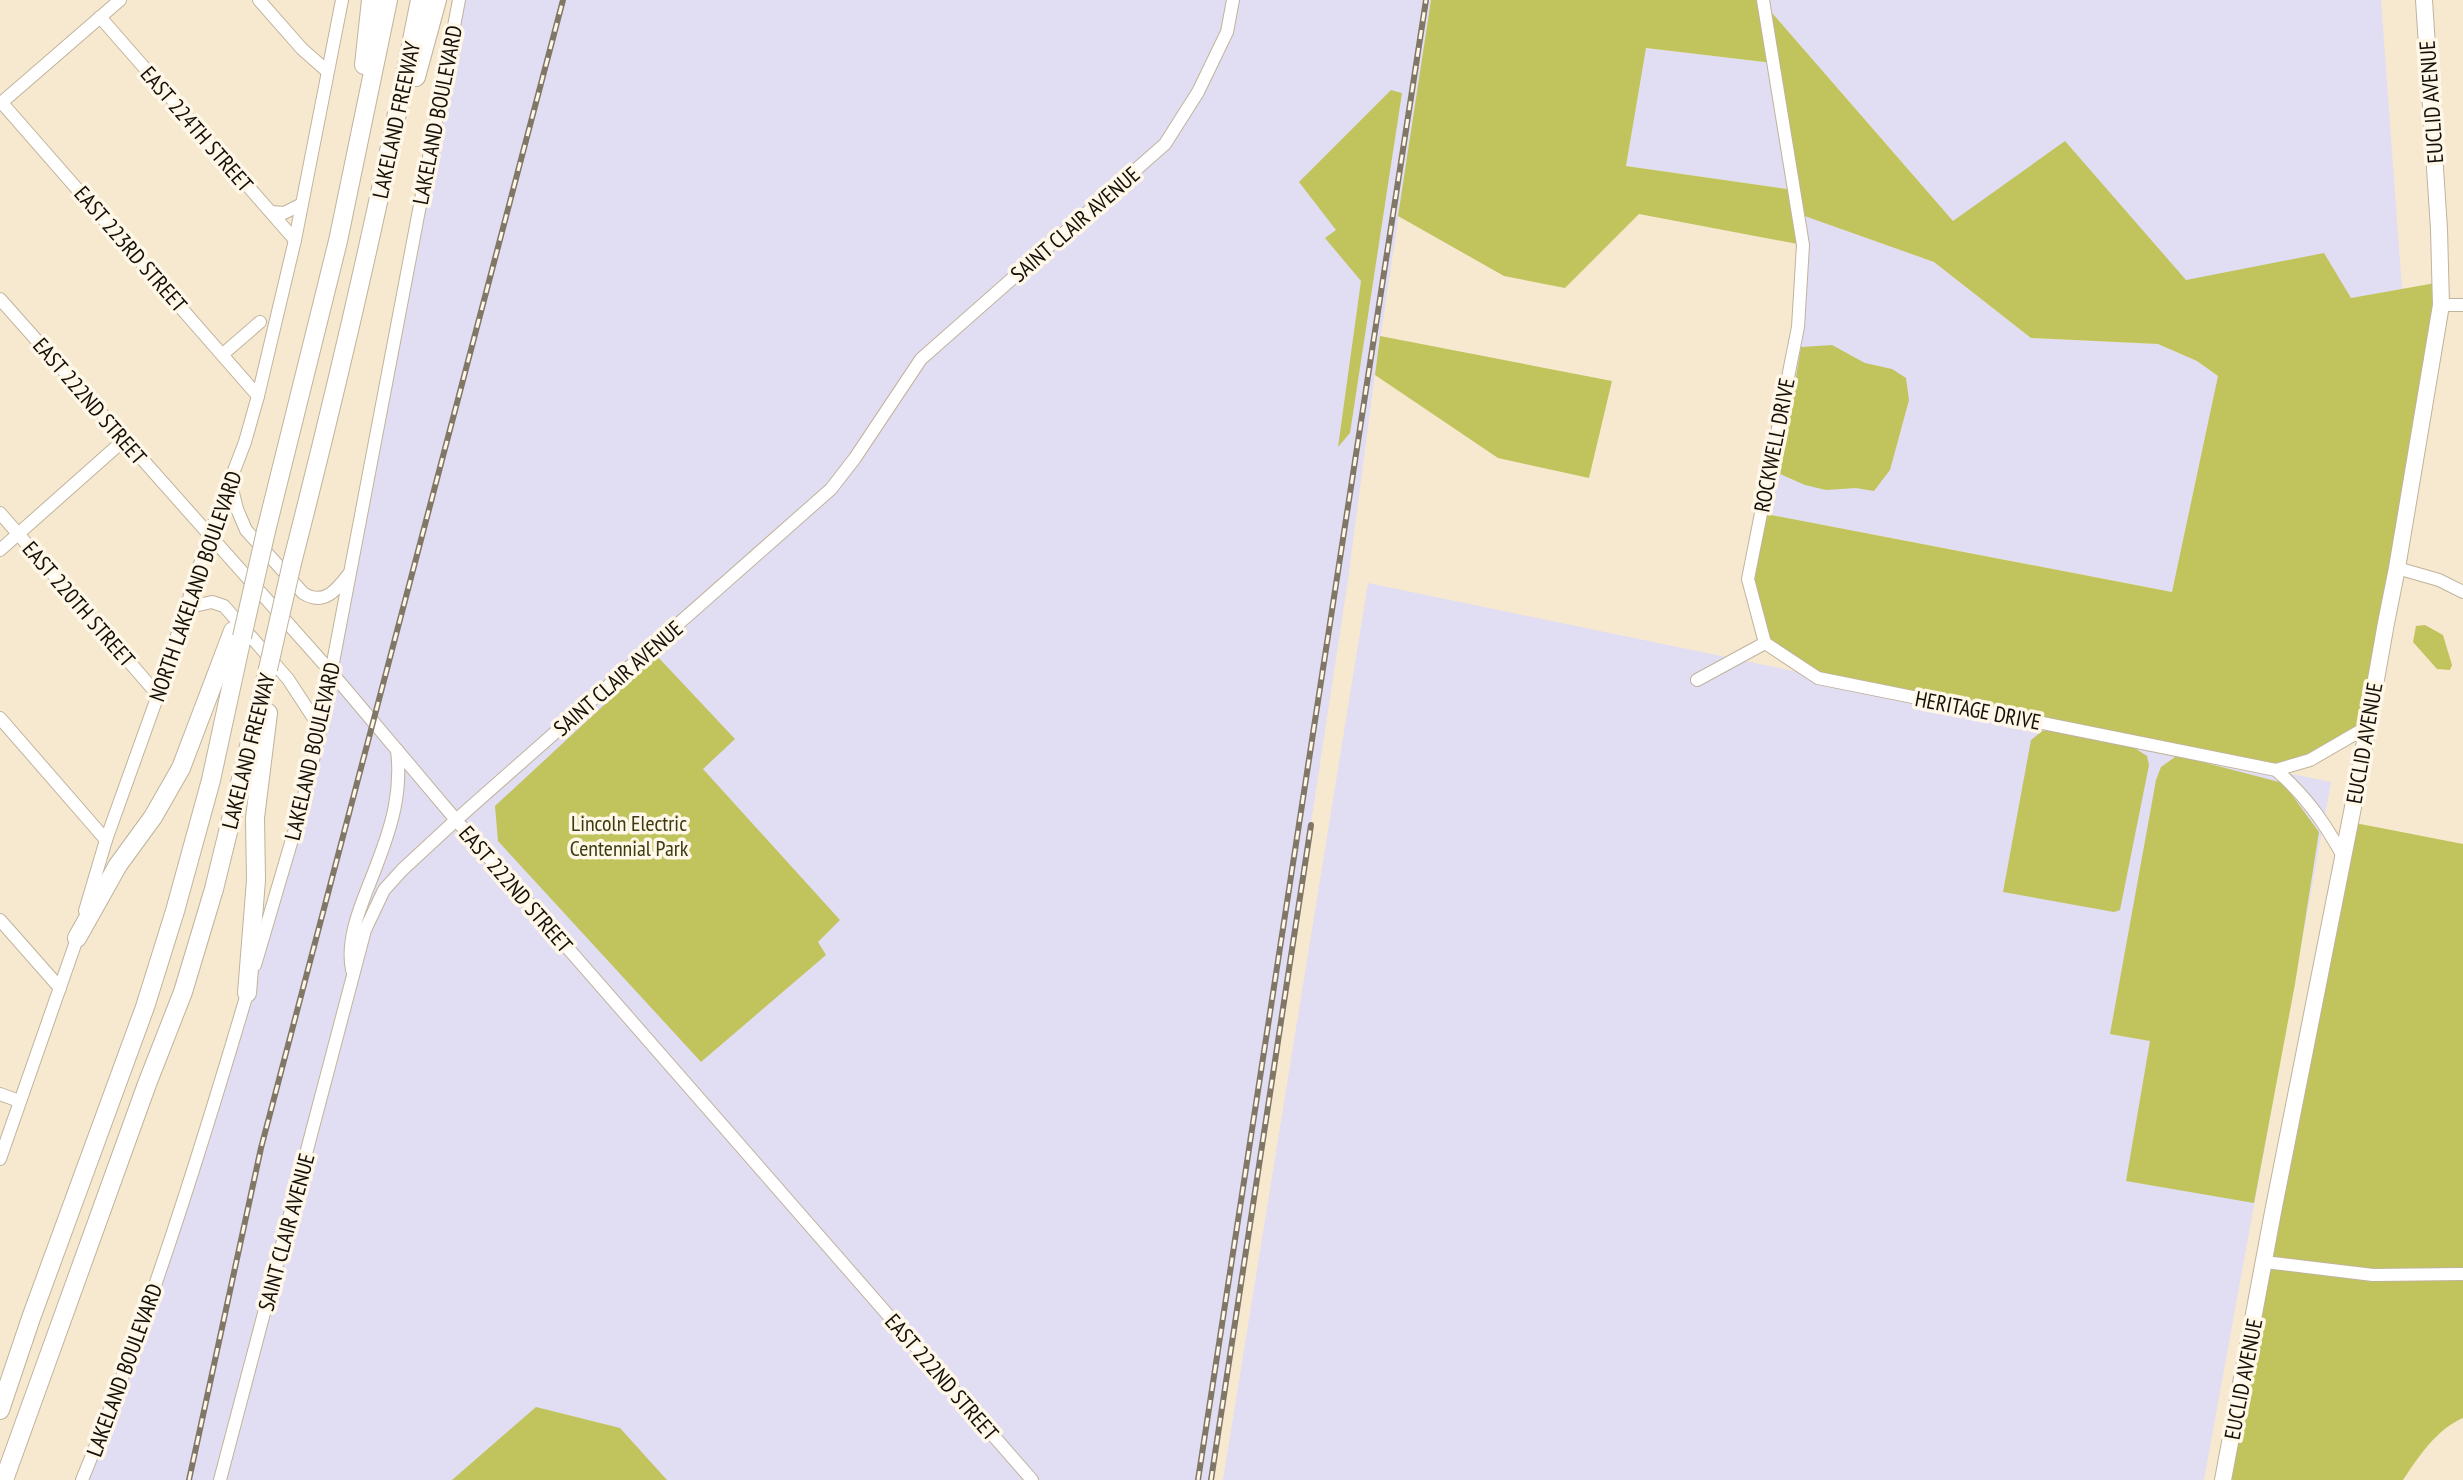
<svg xmlns="http://www.w3.org/2000/svg" width="2463" height="1480" font-family="'PT Sans Narrow',sans-serif">
  <rect width="100%" height="100%" fill="#f6e9d0"/>
  <!-- industrial -->
  <g fill="#e1ddf3">
    <polygon points="459,0 1431,0 1375,374 1348,580 1211,1480 82,1480 143,1324 298,819"/>
    <polygon points="1767,0 2381,0 2402,289 2209,324 1953,221 1773,14"/>
    <polygon points="1645,48 1774,63 1795,190 1626,166"/>
    <polygon points="1798,213 1934,262 2031,338 2158,344 2197,361 2218,376 2173,592 1761,513 1798,326"/>
    <polygon points="1368,583 2331,782 2204,1480 1223,1480"/>
  </g>
  <!-- green -->
  <g fill="#c1c45d" fill-rule="evenodd">
    <path d="M1431,0H1763L1765,10L1773,14L1953,221L2065,141L2186,280L2324,253L2351,298L2441,282L2367,727L2276,770L1818,678L1765,643L1748,579L1761,513L2172,592L2218,376L2197,361L2158,344L2031,338L1934,262L1799,214L1803,245L1639,214L1565,288L1504,276L1398,216ZM1646,48L1773,63L1794,190L1626,166Z"/>
    <polygon points="1391,90 1402,93 1350,433 1338,447 1361,281 1325,238 1336,230 1299,182"/>
    <polygon points="1380,336 1612,381 1589,478 1498,458 1375,375"/>
    <polygon points="1832,345 1865,363 1892,369 1906,378 1909,400 1890,470 1874,491 1856,488 1826,490 1805,485 1780,474 1801,347"/>
    <polygon points="2425,625 2443,635 2452,665 2450,670 2437,669 2413,642 2416,626"/>
    <polygon points="657,656 735,739 703,769 840,920 818,942 826,955 701,1062 498,841 495,806"/>
    <polygon points="2042,731 2051,731 2133,747 2147,756 2149,765 2120,910 2114,912 2003,892 2031,740"/>
    <polygon points="2175,757 2187,758 2283,783 2319,832 2295,984 2254,1203 2126,1181 2150,1041 2110,1034 2156,780 2161,767"/>
    <path d="M2350,822L2463,844V1418C2437,1429 2418,1457 2403,1480H2223Z"/>
    <polygon points="536,1407 620,1428 667,1480 452,1480"/>
  </g>
  <g fill="none" stroke-linecap="round" stroke-linejoin="round">
    <defs>
      <g id="minor">
        <polyline points="259,0 302,49 327,71"/>
        <polyline points="1763,0 1803,245 1798,327 1748,579 1765,643"/>
        <polyline points="100,17 295,240"/>
        <polyline points="2,103 258,396"/>
        <polyline points="0,104 120,0"/>
        <polyline points="271,212 284,213 302,204"/>
        <polyline points="0,299 332,673 456,820 1032,1480"/>
        <polyline points="2441,305 2463,305"/>
        <polyline points="223,354 260,322"/>
        <path d="M230,481L237,509L246,530L303,593C323,606 336,591 348,575"/>
        <polyline points="0,513 158,695"/>
        <polyline points="0,550 124,440"/>
        <polyline points="2397,568 2439,580 2463,592"/>
        <polyline points="185,608 212,602 224,606 288,679 320,728"/>
        <path d="M1697,680L1765,643L1818,678L2276,770C2306,796 2324,822 2343,856"/>
        <polyline points="0,718 106,840"/>
        <polyline points="2276,770 2310,760 2367,727"/>
        <polyline points="85,911 106,840 158,695 209,536 245,442 258,396 295,240 342,0"/>
        <polyline points="0,920 60,988"/>
        <polyline points="255,965 298,819 319,736 459,0"/>
        <path d="M352,970C345,935 365,897 377,864C392,825 402,792 397,750"/>
        <polyline points="0,1094 19,1101"/>
        <polyline points="0,1159 79,933"/>
        <polyline points="2265,1262 2373,1275 2463,1274"/>
        <path d="M82,1480C148,1319 200,1153 249,987"/>
        <polyline points="220,1480 365,930 384,890 402,870 456,820 831,489 855,458 921,359 1165,144 1198,92 1227,32 1233,0"/>
      </g>
      <polyline id="major" points="2223,1480 2273,1212 2356,792 2386,623 2397,568 2441,305 2439,229 2424,0"/>
      <g id="highway">
        <polyline points="364,65 371,0"/>
        <polyline points="416,77 437,0"/>
        <polyline points="266,531 338,241 388,0"/>
        <path d="M292,563C340,376 383,189 420,0"/>
        <polyline points="77,938 118,865 153,817 181,768 233,631"/>
        <polyline points="247,993 256,880 255,818 268,713"/>
        <polyline points="0,1410 31,1318 145,1007 175,911 211,780 242,637"/>
        <polyline points="4,1480 147,1084 183,992 214,889 268,669"/>
      </g>
    </defs>
    <!-- minor casing -->
    <use href="#minor" stroke="#c0b39c" stroke-width="14"/>
    <!-- major casing -->
    <use href="#major" stroke="#c0b39c" stroke-width="18"/>
    <!-- highway casing -->
    <use href="#highway" stroke="#c0b39c" stroke-width="20"/>
    <!-- minor -->
    <use href="#minor" stroke="#fff" stroke-width="12"/>
    <!-- major -->
    <use href="#major" stroke="#fff" stroke-width="16"/>
    <!-- highway -->
    <use href="#highway" stroke="#fff" stroke-width="18"/>
    <defs>
      <g id="rail">
        <polyline points="189,1480 261,1148 563,0"/>
        <polyline points="1198,1480 1426,0"/>
        <polyline points="1211,1480 1311,825"/>
      </g>
    </defs>
    <!-- rail casing -->
    <use href="#rail" stroke="#807767" stroke-width="6"/>
    <!-- rail -->
    <use href="#rail" stroke="#fff7e8" stroke-width="3" stroke-dasharray="9" stroke-linecap="butt"/>
    <defs>
      <g id="highway-bridge">
        <polyline points="242,637 266,531"/>
        <polyline points="268,669 292,563"/>
      </g>
    </defs>
    <!-- highway-bridge casing -->
    <use href="#highway-bridge" stroke="#c0b39c" stroke-width="20" stroke-linecap="butt"/>
    <!-- highway-bridge -->
    <use href="#highway-bridge" stroke="#fff" stroke-width="18"/>
  </g>
  <g text-anchor="middle" stroke-width="7" stroke-linejoin="round" paint-order="stroke">
    <!-- street labels -->
    <g font-size="22" fill="#140f07" stroke="#fff7e8">
      <text transform="translate(2431 102) rotate(-94)" y="8">EUCLID AVENUE</text>
      <text transform="translate(437 115) rotate(-79)" y="8">LAKELAND BOULEVARD</text>
      <text transform="translate(396 120) rotate(-78)" y="8">LAKELAND FREEWAY</text>
      <text transform="translate(197 129) rotate(49)" y="8">EAST 224TH STREET</text>
      <text transform="translate(1075 224) rotate(-41)" y="8">SAINT CLAIR AVENUE</text>
      <text transform="translate(131 249) rotate(49)" y="8">EAST 223RD STREET</text>
      <text transform="translate(90 401) rotate(49)" y="8">EAST 222ND STREET</text>
      <text transform="translate(1774 445) rotate(-79)" y="8">ROCKWELL DRIVE</text>
      <text transform="translate(195 586) rotate(-71)" y="8">NORTH LAKELAND BOULEVARD</text>
      <text transform="translate(79 604) rotate(49)" y="8">EAST 220TH STREET</text>
      <text transform="translate(618 678) rotate(-41)" y="8">SAINT CLAIR AVENUE</text>
      <text transform="translate(1978 710) rotate(11)" y="8">HERITAGE DRIVE</text>
      <text transform="translate(2364 743) rotate(-80)" y="8">EUCLID AVENUE</text>
      <text transform="translate(248 751) rotate(-76)" y="8">LAKELAND FREEWAY</text>
      <text transform="translate(312 751) rotate(-77)" y="8">LAKELAND BOULEVARD</text>
      <text transform="translate(516 889) rotate(49)" y="8">EAST 222ND STREET</text>
      <text transform="translate(286 1232) rotate(-75)" y="8">SAINT CLAIR AVENUE</text>
      <text transform="translate(124 1370) rotate(-70)" y="8">LAKELAND BOULEVARD</text>
      <text transform="translate(942 1377) rotate(49)" y="8">EAST 222ND STREET</text>
      <text transform="translate(2243 1379) rotate(-79)" y="8">EUCLID AVENUE</text>
    </g>
    <!-- park labels -->
    <g font-size="22" fill="#3a3b0f" stroke="#fff7e8">
      <text x="629" y="831">Lincoln Electric<tspan x="629" dy="25">Centennial Park</tspan></text>
    </g>
  </g>
</svg>
